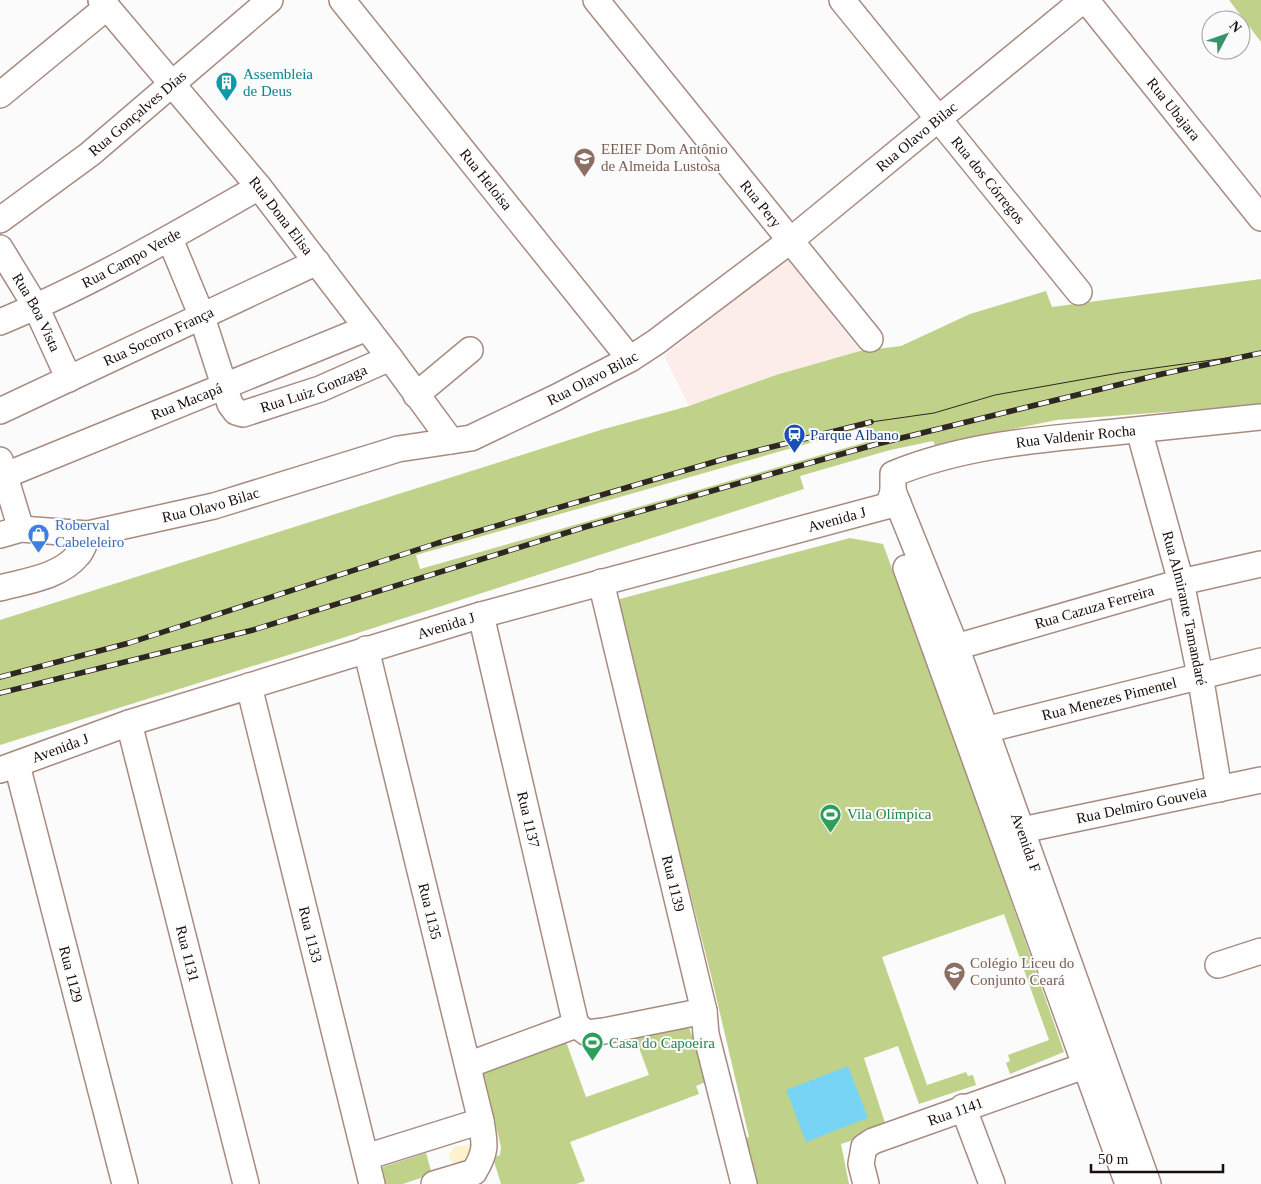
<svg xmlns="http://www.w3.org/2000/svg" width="1261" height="1184" font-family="Georgia,serif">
  <rect width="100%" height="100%" fill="#fbfbfb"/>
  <!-- industrial -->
  <polygon fill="#fdedea" points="787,257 860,351 776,375 689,406 664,356"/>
  <!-- green -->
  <g fill="#c0d28a" fill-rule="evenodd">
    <polygon points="1229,0 1261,0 1261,42"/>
    <path d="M1261,279V405L1057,420L998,432L937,449L933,441L890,450L800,476L804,489L333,641L0,745V620L604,429L689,406L776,375L860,351L901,346L970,314L1046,291L1052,307ZM866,427L870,441L420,569L416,555Z"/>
    <polygon points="850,538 883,544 963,763 1064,1052 1010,1074 1006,1063 1010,1061 1008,1055 1049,1040 1004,914 882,957 927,1085 966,1072 968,1076 973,1075 976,1085 919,1104 898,1046 864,1058 887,1129 841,1144 849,1184 756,1184 740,1139 749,1137 711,975 616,600"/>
    <polygon points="686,1019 708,1081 696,1086 699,1094 570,1142 585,1181 576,1184 501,1184 493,1158 500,1155 501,1147 483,1072 565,1039 586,1097 649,1075 634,1034"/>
    <polygon points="426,1153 432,1174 403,1184 386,1184 382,1167"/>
  </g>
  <!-- sand -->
  <polygon fill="#fcf2cc" points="473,1143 470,1161 456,1166 450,1159 449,1154 454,1147 463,1145 468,1148 467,1145"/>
  <!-- water -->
  <polygon fill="#77d4f4" points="848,1066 868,1118 806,1142 786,1090"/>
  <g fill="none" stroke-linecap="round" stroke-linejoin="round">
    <defs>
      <g id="minor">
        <path id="s1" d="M101,0L259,187L390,358L451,441"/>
        <path id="s2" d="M342,0L630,359"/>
        <path id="s3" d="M596,0L870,339"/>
        <path id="s4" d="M842,0L1079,292"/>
        <path id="s5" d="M1086,0L1261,218"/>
        <polyline points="0,95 107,7"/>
        <path id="s6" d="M0,220L90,154L270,0"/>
        <path id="s7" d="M170,239L201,314L230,404L236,412L243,414L320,389L390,358"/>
        <path id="s8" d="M0,248L36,307L69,379"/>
        <path id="s9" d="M0,322C90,285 175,235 259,187"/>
        <polyline points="416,395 470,350"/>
        <path id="s10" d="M0,411L317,262"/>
        <path id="s11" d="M1139,430L1181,582L1200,675L1219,789"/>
        <polyline points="0,460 21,529"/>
        <path id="s12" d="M6,475L367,328"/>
        <path id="s13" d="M893,491L956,647L1148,1184"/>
        <path id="s14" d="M889,505L893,491V474C961,446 1033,440 1106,433C1157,428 1209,422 1261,417"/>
        <path id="s15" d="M0,535L21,529L88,534L214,506L398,449L471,438L557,397L630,359L656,342L791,240L1083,0"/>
        <polyline points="906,568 1128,1184"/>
        <path id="s16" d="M601,582L704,1011L706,1034L744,1184"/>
        <path d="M0,588C26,581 60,577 78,555C83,550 85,541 88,534"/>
        <path id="s17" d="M481,615L576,1025"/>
        <path id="s18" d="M956,647L1181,582L1261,564"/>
        <path id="s19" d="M366,649L481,1121C485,1144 487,1151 474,1172"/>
        <path id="s20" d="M249,686L372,1184"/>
        <path id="s21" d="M129,723L246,1184"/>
        <path id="s22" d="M985,730L1261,661"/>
        <path id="s23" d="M17,765L125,1184"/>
        <path id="s24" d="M0,770L129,723L481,615L898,503"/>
        <path id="s25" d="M1022,830L1261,780"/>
        <polyline points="1218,965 1261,951"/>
        <polyline points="468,1065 576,1025 587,1033 604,1031 704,1011"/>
        <polyline points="963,1107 992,1184"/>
        <polyline points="366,1157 481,1121"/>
        <polyline points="434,1184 474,1172"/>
        <path id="s26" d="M866,1184L861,1164L864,1147L873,1141L1084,1066"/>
      </g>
    </defs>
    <!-- minor casing -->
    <use href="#minor" stroke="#a88b80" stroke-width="28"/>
    <!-- minor -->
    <use href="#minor" stroke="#fff" stroke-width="25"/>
    <!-- tram -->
    <polyline stroke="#2f2622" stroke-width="1" points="871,422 934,413 995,395 1119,373 1248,355"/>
    <defs>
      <g id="rail">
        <polyline points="0,677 129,643 438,543 724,459 871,422"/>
        <polyline points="0,693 253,630 585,527 877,444 1162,374 1261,353"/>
      </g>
    </defs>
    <!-- rail casing -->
    <use href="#rail" stroke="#2f2622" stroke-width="5.5"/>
    <!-- rail -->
    <use href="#rail" stroke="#fbfbfb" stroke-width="4" stroke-dasharray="11" stroke-linecap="butt"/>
  </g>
  <!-- icons -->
  <defs>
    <symbol id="building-pin" viewBox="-11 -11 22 30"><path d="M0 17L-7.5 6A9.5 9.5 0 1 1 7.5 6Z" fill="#0f9aa8" stroke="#fbfbfb"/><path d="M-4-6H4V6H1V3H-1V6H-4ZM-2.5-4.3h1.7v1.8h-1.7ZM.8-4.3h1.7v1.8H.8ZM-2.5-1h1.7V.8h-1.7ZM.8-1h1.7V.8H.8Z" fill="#fff"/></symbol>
    <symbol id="school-pin" viewBox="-11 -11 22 30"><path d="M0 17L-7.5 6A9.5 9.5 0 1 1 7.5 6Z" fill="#8d6e63" stroke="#fbfbfb"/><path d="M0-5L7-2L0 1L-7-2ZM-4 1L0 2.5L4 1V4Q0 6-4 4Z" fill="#fff"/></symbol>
    <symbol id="station-pin" viewBox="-11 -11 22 30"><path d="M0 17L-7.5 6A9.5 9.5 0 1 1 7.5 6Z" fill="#1a4fb4" stroke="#fbfbfb"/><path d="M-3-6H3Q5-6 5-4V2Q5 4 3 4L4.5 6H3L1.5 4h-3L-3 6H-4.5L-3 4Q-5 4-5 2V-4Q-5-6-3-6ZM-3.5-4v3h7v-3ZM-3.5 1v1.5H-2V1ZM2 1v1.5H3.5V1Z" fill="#fff"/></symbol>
    <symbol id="shop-pin" viewBox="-11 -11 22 30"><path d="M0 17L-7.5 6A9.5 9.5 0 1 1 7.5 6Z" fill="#3f7fe0" stroke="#fbfbfb"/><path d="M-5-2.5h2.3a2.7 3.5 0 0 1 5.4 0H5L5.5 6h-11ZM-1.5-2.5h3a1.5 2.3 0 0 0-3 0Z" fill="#fff"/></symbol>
    <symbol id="stadium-pin" viewBox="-11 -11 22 30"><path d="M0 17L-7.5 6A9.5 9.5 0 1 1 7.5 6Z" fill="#2e9e5b" stroke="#fbfbfb"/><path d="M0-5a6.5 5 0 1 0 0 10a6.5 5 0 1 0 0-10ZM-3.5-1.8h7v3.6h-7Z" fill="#fff"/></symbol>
  </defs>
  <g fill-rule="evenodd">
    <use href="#building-pin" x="214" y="70" width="25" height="34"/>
    <use href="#school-pin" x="572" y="146" width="25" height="34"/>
    <use href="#station-pin" x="782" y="422" width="25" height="34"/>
    <use href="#shop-pin" x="26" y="522" width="25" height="34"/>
    <use href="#stadium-pin" x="818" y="802" width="25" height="34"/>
    <use href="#school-pin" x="942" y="960" width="25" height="34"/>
    <use href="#stadium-pin" x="580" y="1030" width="25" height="34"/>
  </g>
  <g text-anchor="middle" stroke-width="4" stroke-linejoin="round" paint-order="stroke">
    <!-- culture labels -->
    <g font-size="15" fill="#0d838f" stroke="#fbfbfb" text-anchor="start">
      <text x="243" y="79">Assembleia<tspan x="243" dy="17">de Deus</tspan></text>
    </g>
    <!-- street labels -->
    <g font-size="15" fill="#180e0a" stroke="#fbfbfb">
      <text dy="5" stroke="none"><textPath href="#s5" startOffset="140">Rua Ubajara</textPath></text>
      <text dy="5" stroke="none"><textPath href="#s6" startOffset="174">Rua Gonçalves Días</textPath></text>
      <text dy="5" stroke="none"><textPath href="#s15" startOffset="1025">Rua Olavo Bilac</textPath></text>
      <text dy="5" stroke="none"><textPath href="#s2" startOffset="230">Rua Heloisa</textPath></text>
      <text dy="5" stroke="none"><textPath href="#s4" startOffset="232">Rua dos Córregos</textPath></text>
      <text dy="5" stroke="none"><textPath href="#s3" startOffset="262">Rua Pery</textPath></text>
      <text dy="5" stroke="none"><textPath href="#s1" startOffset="281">Rua Dona Elisa</textPath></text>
      <text dy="5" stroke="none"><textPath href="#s9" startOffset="146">Rua Campo Verde</textPath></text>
      <text dy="5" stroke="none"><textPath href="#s8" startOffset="74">Rua Boa Vista</textPath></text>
      <text dy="5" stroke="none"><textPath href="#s10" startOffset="175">Rua Socorro França</textPath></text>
      <text dy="5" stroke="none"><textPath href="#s15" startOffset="620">Rua Olavo Bilac</textPath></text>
      <text dy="5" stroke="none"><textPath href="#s7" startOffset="268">Rua Luiz Gonzaga</textPath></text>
      <text dy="5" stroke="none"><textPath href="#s12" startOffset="195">Rua Macapá</textPath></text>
      <text dy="5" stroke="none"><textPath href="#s14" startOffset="219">Rua Valdenir Rocha</textPath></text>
      <text dy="5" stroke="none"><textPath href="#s15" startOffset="215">Rua Olavo Bilac</textPath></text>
      <text dy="5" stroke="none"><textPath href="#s24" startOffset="874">Avenida J</textPath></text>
      <text dy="5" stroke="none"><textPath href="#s18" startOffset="144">Rua Cazuza Ferreira</textPath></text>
      <text dy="5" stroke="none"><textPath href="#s11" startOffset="184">Rua Almirante Tamandaré</textPath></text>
      <text dy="5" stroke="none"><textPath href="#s24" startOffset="469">Avenida J</textPath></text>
      <text dy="5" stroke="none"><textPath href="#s22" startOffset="128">Rua Menezes Pimentel</textPath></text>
      <text dy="5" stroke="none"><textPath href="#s24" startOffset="64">Avenida J</textPath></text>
      <text dy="5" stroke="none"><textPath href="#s25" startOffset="122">Rua Delmiro Gouveia</textPath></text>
      <text dy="5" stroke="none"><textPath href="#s17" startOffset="210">Rua 1137</textPath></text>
      <text dy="5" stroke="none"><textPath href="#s13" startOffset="376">Avenida F</textPath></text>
      <text dy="5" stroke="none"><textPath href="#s16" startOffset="310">Rua 1139</textPath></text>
      <text dy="5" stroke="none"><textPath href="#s19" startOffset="270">Rua 1135</textPath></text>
      <text dy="5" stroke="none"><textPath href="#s20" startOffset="256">Rua 1133</textPath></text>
      <text dy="5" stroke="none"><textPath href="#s21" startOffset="238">Rua 1131</textPath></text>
      <text dy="5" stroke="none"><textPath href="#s23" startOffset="216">Rua 1129</textPath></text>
      <text dy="5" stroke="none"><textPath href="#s26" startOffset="136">Rua 1141</textPath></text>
    </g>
    <!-- education labels -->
    <g font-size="15" fill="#785e54" stroke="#fbfbfb" text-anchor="start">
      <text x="601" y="154">EEIEF Dom Antônio<tspan x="601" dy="17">de Almeida Lustosa</tspan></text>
      <text x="970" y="968">Colégio Liceu do<tspan x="970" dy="17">Conjunto Ceará</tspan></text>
    </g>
    <!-- transit labels -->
    <g font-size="15" fill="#164399" stroke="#fbfbfb" text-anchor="start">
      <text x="810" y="440">Parque Albano</text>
    </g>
    <!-- shop labels -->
    <g font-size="15" fill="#366cbe" stroke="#fbfbfb" text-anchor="start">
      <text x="55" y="530">Roberval<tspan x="55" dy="17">Cabeleleiro</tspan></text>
    </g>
    <!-- leisure labels -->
    <g font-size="15" fill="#27864d" stroke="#fbfbfb" text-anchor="start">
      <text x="847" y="819">Vila Olímpica</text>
      <text x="609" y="1048">Casa do Capoeira</text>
    </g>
  </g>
  <!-- north arrow -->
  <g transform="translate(1226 35) rotate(49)"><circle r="24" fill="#fbfbfb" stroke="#a09c9b"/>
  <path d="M0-4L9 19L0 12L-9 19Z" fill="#399368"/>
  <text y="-8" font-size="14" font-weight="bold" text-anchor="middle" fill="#180e0a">N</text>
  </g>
  <!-- scale -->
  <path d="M1091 1164v8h132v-8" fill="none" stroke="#180e0a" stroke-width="2.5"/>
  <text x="1098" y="1164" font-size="15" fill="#180e0a" stroke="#fbfbfb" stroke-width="4" paint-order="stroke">50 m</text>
</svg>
